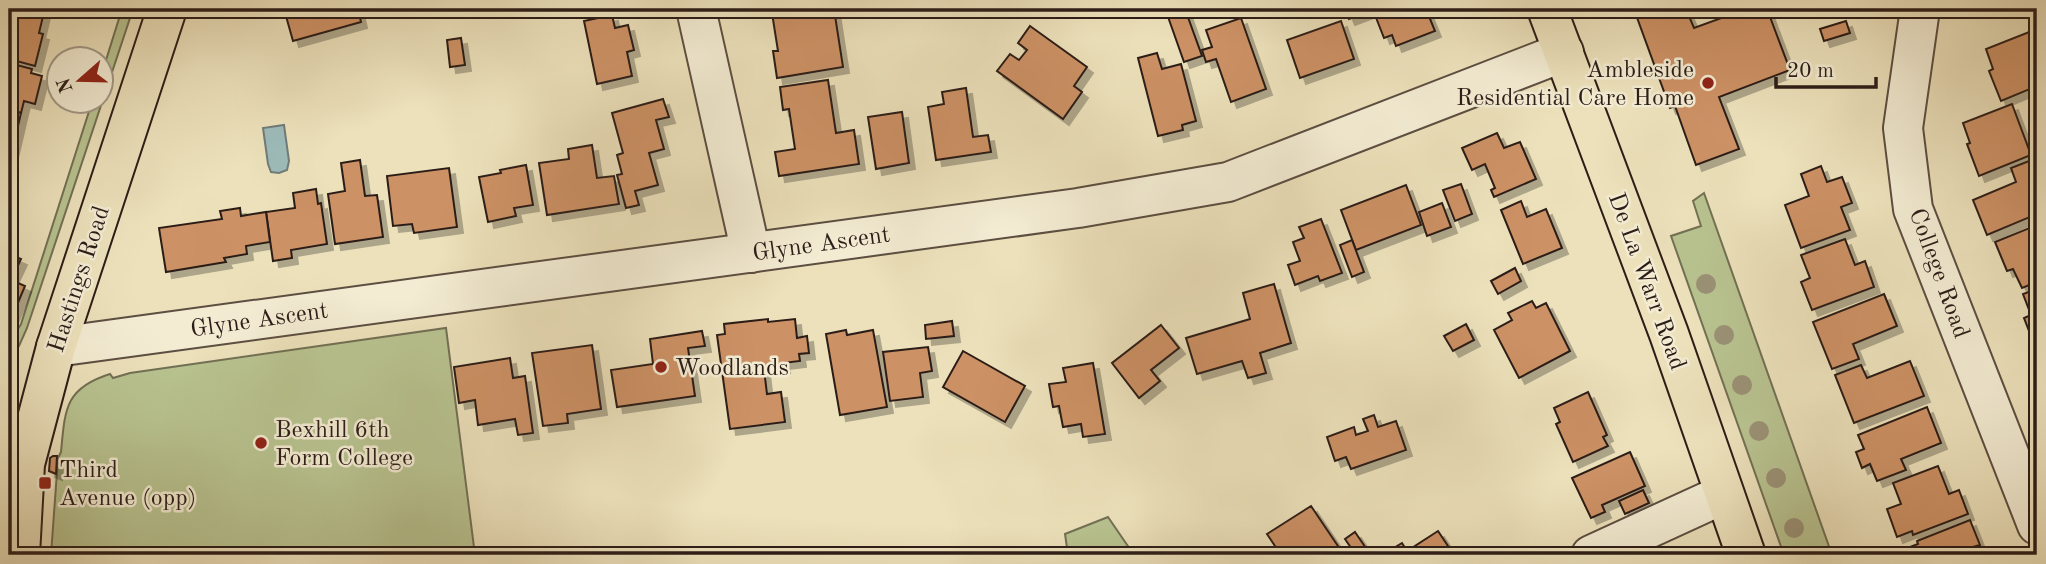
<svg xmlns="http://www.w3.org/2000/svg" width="2046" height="564" font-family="'Old Standard TT',serif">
  <defs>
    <filter id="shadow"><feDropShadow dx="6" dy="6" stdDeviation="0" flood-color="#0004"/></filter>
  </defs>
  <rect width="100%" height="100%" fill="#ece1bb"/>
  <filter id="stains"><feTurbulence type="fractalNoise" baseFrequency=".00286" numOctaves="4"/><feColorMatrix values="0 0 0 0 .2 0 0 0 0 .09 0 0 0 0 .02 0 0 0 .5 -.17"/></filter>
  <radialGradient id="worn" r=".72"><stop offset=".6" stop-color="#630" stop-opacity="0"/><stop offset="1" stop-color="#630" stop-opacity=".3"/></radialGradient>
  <!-- green -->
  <g fill="#b8c390" stroke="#727054" stroke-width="2">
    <polygon points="122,9 133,9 27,328 19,346 9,356 9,343 21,324 92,102 102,102 102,73"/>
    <polygon points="1704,193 1832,555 1784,555 1671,236 1701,226 1693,201"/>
    <path d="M446,328L475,555H51L58,458L61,452C65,409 65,388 110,374L113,378L130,373Z"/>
    <polygon points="1108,517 1134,555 1068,555 1065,534"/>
  </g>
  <!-- water -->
  <polygon fill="#9dbbba" stroke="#707c79" stroke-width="2" points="284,125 289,161 287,170 279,173 271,172 268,164 263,128"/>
  <!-- building -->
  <g fill="#cc9165" stroke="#2c1d18" stroke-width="2" filter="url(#shadow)">
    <polygon points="13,9 31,9 44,12 39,33 43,34 35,66 9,59 9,25"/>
    <polygon points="284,9 358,9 361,22 293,41"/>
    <polygon points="798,9 834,9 843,67 777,78 773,51 778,51 772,13"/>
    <polygon points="1182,9 1185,9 1202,56 1184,62 1167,14"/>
    <polygon points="1345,9 1426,9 1435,31 1396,46 1392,35 1384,38 1373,10 1349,19"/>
    <polygon points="1643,9 1686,9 1694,28 1746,9 1767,9 1790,70 1719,97 1739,149 1696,165 1675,106 1670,108 1635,12"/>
    <polygon points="612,15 615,28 628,25 634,50 627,52 632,76 597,84 584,21"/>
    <polygon points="1241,18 1266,89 1231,102 1216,59 1206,62 1202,50 1212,47 1206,30"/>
    <polygon points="1341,21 1354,59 1300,78 1287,40"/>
    <polygon points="1846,21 1850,33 1824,41 1820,29"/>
    <polygon points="1030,26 1087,67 1074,86 1082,92 1063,119 997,71 1010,54 1019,60 1027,50 1018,43"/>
    <polygon points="2037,29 2037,86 2001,101 1989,71 1993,69 1986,49"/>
    <polygon points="461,38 465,65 450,67 447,40"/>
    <polygon points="1157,53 1162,69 1181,64 1196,121 1182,125 1183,130 1158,136 1138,58"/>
    <polygon points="9,63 32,69 31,73 42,76 35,104 24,101 21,113 9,110"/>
    <polygon points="828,80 836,133 854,130 859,164 779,176 775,152 795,149 789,109 783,110 780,87"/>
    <polygon points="966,88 973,137 988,135 991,152 936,160 928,107 944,104 942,92"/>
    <polygon points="663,99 669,117 656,120 664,149 649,153 658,185 635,191 639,205 626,208 617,175 622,174 617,155 623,153 612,113"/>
    <polygon points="2012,104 2031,155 1979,176 1967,144 1970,143 1963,123"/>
    <polygon points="9,110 21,113 9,165"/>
    <polygon points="902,112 909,163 876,169 868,117"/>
    <polygon points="1497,133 1504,148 1520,142 1536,179 1494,197 1491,190 1495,188 1485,164 1472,170 1462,148"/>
    <polygon points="592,145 597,178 614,176 619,204 547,215 539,163 569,159 568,149"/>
    <polygon points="2037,158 2037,214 1987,235 1973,200 2016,182 2011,168"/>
    <polygon points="360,160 365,196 377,195 383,237 335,244 328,194 345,191 341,163"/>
    <polygon points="526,165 533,205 514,208 516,216 488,222 479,177 501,173 500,170"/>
    <polygon points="1821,166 1827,182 1842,177 1852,203 1841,207 1850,230 1801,248 1785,205 1809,196 1801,174"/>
    <polygon points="449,168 457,227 414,233 412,224 393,226 387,176"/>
    <polygon points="1461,184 1472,214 1455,221 1443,190"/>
    <polygon points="1406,185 1421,225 1356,250 1341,210"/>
    <polygon points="316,189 318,204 321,203 327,244 291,250 292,258 273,261 266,212 295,208 293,193"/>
    <polygon points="1521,201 1527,217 1546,209 1562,248 1523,264 1501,210"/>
    <polygon points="1442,203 1451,227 1427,236 1419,212"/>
    <polygon points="240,208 241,216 266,212 270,242 246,246 247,254 224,258 226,262 166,272 159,228 222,219 220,211"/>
    <polygon points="1321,219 1342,273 1320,281 1318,276 1295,285 1288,265 1300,261 1293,242 1304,238 1299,227"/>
    <polygon points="2037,225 2037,282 2022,288 2013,269 2007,271 1995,242"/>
    <polygon points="1845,239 1855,265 1865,261 1874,287 1812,310 1801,282 1810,278 1801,255"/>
    <polygon points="1352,240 1364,272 1352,277 1340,245"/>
    <polygon points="9,254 21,259 11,280 25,286 12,317 9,316"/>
    <polygon points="1515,268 1521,281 1498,294 1491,281"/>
    <polygon points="1274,284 1291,343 1260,353 1266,373 1248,378 1242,361 1197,374 1186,338 1250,319 1243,293"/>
    <polygon points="2037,289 2037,348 2036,349 2024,318 2031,315 2023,294"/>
    <polygon points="1884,294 1897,326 1853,344 1859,359 1832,369 1813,322"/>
    <polygon points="1532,301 1536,308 1546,303 1570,351 1519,378 1494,330 1512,320 1508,313"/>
    <polygon points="768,319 768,322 795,319 797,338 807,336 809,353 799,354 800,361 783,363 784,367 764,369 767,394 781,392 785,422 730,429 717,335 725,334 724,324"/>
    <polygon points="952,321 954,336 926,339 925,325"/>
    <polygon points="1466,324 1474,340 1453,351 1444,336"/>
    <polygon points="1161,325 1179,348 1151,370 1160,381 1139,398 1112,363"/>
    <polygon points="846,330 847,335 873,330 887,407 840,415 826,334"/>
    <polygon points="702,331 705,346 688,348 695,396 617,407 611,370 653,364 650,339"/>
    <polygon points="592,345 601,409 567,414 568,423 543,426 532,353"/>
    <polygon points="928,347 932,371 920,373 923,397 890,401 883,352"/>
    <polygon points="963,351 1025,386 1005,422 943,387"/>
    <polygon points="510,358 513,378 525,376 533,433 518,435 515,419 478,425 475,400 459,403 454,367"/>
    <polygon points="1910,361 1924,396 1854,423 1835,375 1861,365 1867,378"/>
    <polygon points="1093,363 1105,434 1083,437 1081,424 1063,427 1059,406 1053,407 1049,384 1066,382 1063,368"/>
    <polygon points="1588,392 1607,435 1603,437 1608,446 1573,462 1556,424 1560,422 1554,408"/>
    <polygon points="1927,407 1941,443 1901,459 1906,470 1877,481 1870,464 1862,468 1856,452 1864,449 1858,435"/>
    <polygon points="1374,415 1378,427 1396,421 1406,450 1351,469 1346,457 1335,461 1327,437 1354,427 1356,435 1368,431 1363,419"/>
    <polygon points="1630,452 1645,486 1602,505 1605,512 1591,518 1572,478"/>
    <polygon points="53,456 57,456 56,474 49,471 50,458"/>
    <polygon points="1938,466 1949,494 1959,490 1968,514 1913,535 1912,531 1897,537 1887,509 1901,504 1893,483"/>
    <polygon points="1643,490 1649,503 1625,514 1619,501"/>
    <polygon points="1311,506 1344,555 1281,555 1267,534"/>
    <polygon points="1970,520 1980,545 1973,547 1976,555 1904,555 1902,550 1918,544 1917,541"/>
    <polygon points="1438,531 1454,555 1382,555 1402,543 1407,551"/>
    <polygon points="1355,532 1370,554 1368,555 1356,555 1345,539"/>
  </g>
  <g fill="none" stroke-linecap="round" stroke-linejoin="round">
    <defs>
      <g id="minor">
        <polyline points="696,9 751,253"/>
        <polyline points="1920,9 1903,128 1913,209 2037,525"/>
        <polyline points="56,347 1078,208 1228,182 1564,52"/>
        <polyline points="1591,555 1724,494"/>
      </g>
      <polyline id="major" points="20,555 25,464 56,347 167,9"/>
      <polyline id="highway" points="1547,9 1669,334 1746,555"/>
    </defs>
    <!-- minor casing -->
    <use href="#minor" stroke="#5c4e41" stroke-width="42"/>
    <!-- major casing -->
    <use href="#major" stroke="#2c1d18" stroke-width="42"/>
    <!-- highway casing -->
    <use href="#highway" stroke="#2c1d18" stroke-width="42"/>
    <!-- minor -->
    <use href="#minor" stroke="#f3ecd3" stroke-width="38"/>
    <!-- major -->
    <use href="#major" stroke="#ece1bb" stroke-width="38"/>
    <!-- highway -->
    <use href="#highway" stroke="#ece1bb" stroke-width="38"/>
  </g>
  <!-- trees -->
  <g fill="#9a9175">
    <circle cx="1706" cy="284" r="10"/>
    <circle cx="1724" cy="335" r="10"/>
    <circle cx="1742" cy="385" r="10"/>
    <circle cx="1759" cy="431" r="10"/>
    <circle cx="1776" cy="478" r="10"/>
    <circle cx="1794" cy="528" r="10"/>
  </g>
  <!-- markers -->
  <g fill="#8f2418" stroke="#f3ecd3" stroke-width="2.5">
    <circle cx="1708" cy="83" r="7"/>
    <circle cx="661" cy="367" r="7"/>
    <circle cx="261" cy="443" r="7"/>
    <rect x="38" y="476" width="14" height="14" rx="3.5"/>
  </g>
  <g text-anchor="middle" stroke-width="5" stroke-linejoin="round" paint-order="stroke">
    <!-- poi labels -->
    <g font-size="24" fill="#2c1d18" stroke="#f3ecd3" text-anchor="start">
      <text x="1694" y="77" text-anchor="end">Ambleside<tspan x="1694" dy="28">Residential Care Home</tspan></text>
      <text x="675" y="375">Woodlands</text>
      <text x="275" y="437">Bexhill 6th<tspan x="275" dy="28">Form College</tspan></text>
      <text x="59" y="477">Third<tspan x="59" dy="28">Avenue (opp)</tspan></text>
    </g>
    <!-- street labels -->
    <g font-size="24" fill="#2c1d18" stroke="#f3ecd3">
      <text transform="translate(821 243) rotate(-8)" y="8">Glyne Ascent</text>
      <text transform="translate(1940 273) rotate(70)" y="8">College Road</text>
      <text transform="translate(78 279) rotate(-72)" y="8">Hastings Road</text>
      <text transform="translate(1648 281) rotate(70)" y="8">De La Warr Road</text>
      <text transform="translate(259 319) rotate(-8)" y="8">Glyne Ascent</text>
    </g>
  </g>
  <!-- margin -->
  <rect width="2046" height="564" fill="none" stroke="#ece1bb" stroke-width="35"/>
  <rect x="10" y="10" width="2025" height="543" fill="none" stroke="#2c1d18" stroke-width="3.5"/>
  <rect x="18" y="18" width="2011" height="529" fill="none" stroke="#2c1d18" stroke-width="2"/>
  <!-- north arrow -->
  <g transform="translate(80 80) rotate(250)"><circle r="33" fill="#f3ecd3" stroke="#a39988" stroke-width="2"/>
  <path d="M0-5L12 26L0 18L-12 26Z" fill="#8f2418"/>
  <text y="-10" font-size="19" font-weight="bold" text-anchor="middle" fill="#2c1d18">N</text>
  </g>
  <!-- scale -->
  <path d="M1776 77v10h100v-10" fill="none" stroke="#2c1d18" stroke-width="3.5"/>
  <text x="1787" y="77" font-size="21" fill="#2c1d18" stroke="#f3ecd3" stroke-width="5" paint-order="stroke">20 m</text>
  <rect width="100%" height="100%" filter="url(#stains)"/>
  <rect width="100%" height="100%" fill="url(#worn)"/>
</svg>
